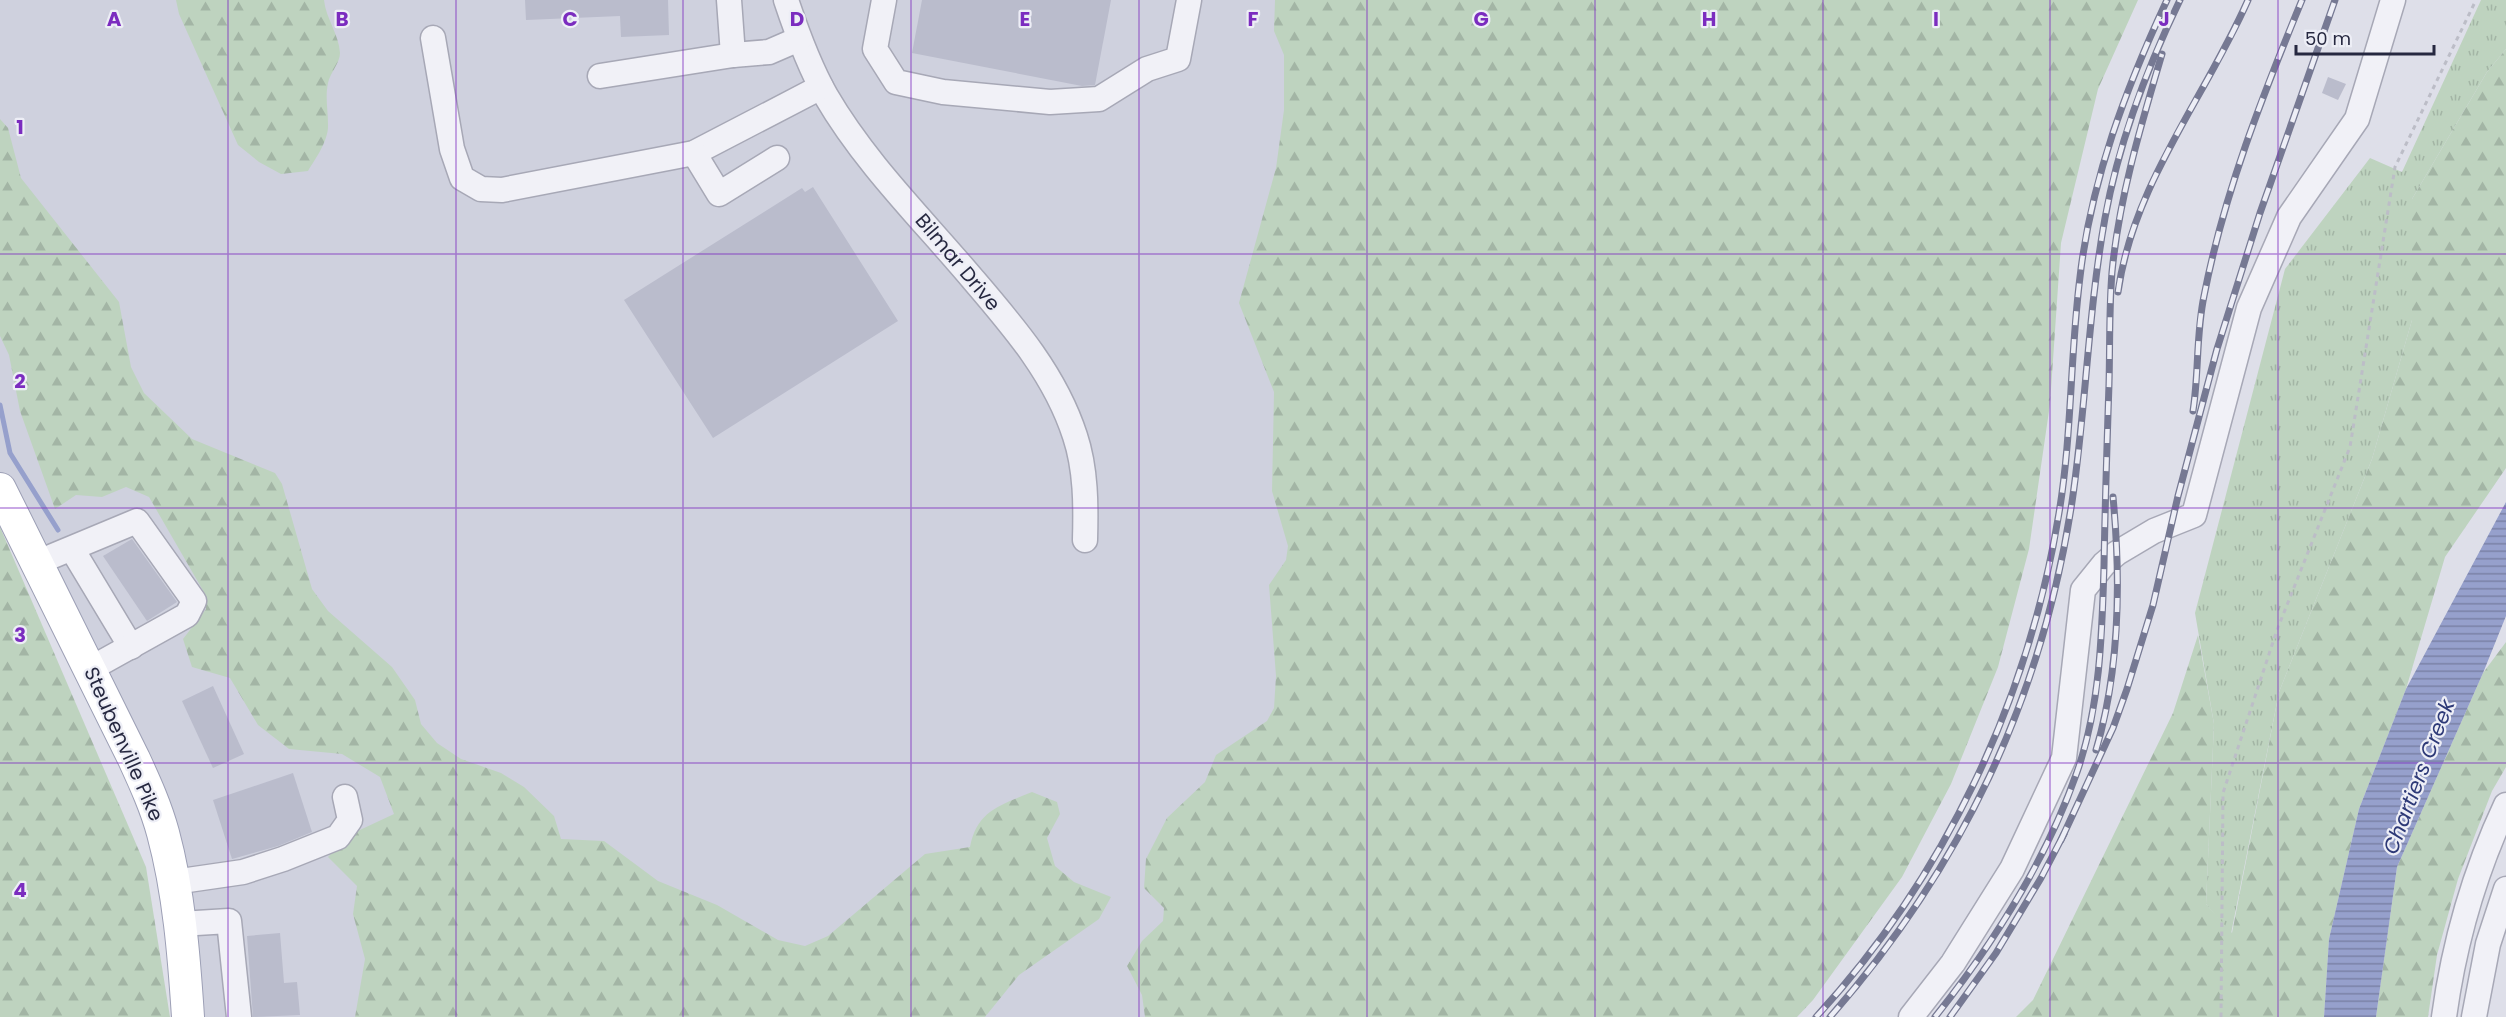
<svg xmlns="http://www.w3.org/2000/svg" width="2506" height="1017" font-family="Poppins,sans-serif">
  <defs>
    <pattern id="grass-tufts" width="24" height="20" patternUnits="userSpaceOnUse" patternTransform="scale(1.5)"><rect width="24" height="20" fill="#bed3bf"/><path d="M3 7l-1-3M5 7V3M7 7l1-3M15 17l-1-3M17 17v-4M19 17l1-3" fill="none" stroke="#a3b5a5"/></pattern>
    <pattern id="forest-firs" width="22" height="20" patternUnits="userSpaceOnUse" patternTransform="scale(1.5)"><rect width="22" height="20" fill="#bed3bf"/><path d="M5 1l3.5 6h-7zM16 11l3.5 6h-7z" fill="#a3b5a5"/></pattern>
    <pattern id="water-rules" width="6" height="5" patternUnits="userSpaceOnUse" patternTransform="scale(1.5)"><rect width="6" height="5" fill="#96a0cc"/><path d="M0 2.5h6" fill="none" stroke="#7a82a7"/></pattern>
  </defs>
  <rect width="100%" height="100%" fill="#dedfe9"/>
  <!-- built -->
  <polygon fill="#cfd1de" points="0,0 1437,0 1311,1017 188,1017 174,882 0,489"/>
  <!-- grass -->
  <polygon fill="url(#grass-tufts)" points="2481,0 2506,0 2506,49 2487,72 2412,199 2412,320 2372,459 2279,692 2231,934 2206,904 2214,724 2195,613 2285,269 2370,158 2402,172"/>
  <!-- forest -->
  <g fill="url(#forest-firs)">
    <path d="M176,0H324C326,19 339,34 340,53C340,63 330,73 328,83C325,98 328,109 328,124C329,140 316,158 308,171L281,174L259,162L238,145L179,14Z"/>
    <polygon points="1275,0 2138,0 2098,89 2061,243 2050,404 2029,549 1998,667 1951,784 1902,877 1813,1000 1797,1017 1145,1017 1142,995 1127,966 1142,941 1163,921 1164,908 1144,888 1146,859 1167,818 1205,782 1216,755 1267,721 1274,708 1276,676 1269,585 1286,560 1288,546 1272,491 1274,392 1239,303 1276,168 1284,110 1284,55 1274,31"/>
    <polygon points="2506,49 2506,468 2445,557 2406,689 2359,809 2329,939 2324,1017 2016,1017 2033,1000 2173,713 2198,635 2214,724 2206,904 2232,933 2279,692 2372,459 2412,320 2412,199 2487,72"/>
    <path d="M0,119L8,128L21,178L119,302L131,367L144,393L192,439L275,473L282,484L312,589L328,611L392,667L415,700L421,724L437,743L461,759L501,773L524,787L554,816L561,839L604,841L658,881L717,905L778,940L805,946L828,936L925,854L970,847C977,810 1001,805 1032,792L1057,802L1060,814L1047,838L1055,866L1074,882L1111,897L1099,919L1019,975L985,1017H355L365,959L353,914L357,886L328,857L347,836L394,814L380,777L342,754L289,749L258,725L230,678L192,667L183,639L206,609L205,594L149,497L126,487L102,497L76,495L55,509L20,411L9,355L0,336Z"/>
    <polygon points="0,527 146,867 170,1017 0,1017"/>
    <polygon points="2506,642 2506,767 2492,791 2458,879 2437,955 2428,1017 2376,1017 2397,867 2483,673"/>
  </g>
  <!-- water -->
  <polygon fill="url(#water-rules)" points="2506,502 2506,616 2483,673 2397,867 2376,1017 2324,1017 2329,939 2359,809 2406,689"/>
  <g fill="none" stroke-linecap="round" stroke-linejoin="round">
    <!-- stream -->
    <polyline stroke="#96a0cc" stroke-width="5" points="0,405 10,453 58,530"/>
  </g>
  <!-- building -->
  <g fill="#babccc">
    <polygon points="525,0 668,0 669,35 621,37 620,16 526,20"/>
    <polygon points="922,0 1111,0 1095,85 1082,86 912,53"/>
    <polygon points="2328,77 2346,84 2338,100 2322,93"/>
    <polygon points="813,187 898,321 713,438 624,300 802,188 805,192"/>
    <polygon points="132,539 177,602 147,621 103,556"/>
    <polygon points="213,686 244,754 213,768 182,701"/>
    <polygon points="293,773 312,832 278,846 232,859 213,800"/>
    <polygon points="280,933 284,983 297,982 300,1015 253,1017 247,936"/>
  </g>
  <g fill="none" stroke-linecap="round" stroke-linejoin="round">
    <defs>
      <g id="minor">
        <polyline points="729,0 733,55"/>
        <path d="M786,0C797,33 809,66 826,96C865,163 922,219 971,277C1013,326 1055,374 1075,436C1086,469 1086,506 1085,540"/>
        <polyline points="884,0 875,49 896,82 943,92 1050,102 1099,99 1147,69 1178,59 1189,0"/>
        <polyline points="433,38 452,149 462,178 481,189 502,190 694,153 821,87"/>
        <polyline points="600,76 733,55 769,52 799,39"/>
        <polyline points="694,153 719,194 777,158"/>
        <polyline points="72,549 131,647"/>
        <polyline points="36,563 137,521 194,601 187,615 90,669"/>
        <polyline points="174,882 243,872 283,859 338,837 350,820 345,797"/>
        <polyline points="180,924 229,921 239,1017"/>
        <polyline points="1911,1017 1953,963 2012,869 2064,758 2083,590 2104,564 2117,553 2154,531 2194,515 2249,308 2289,217 2357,119 2393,0"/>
        <path d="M2444,1017C2454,943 2474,873 2506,805"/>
        <polyline points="2474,1017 2488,944 2506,889"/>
      </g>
      <path id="major" d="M0,489L134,759C145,783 156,807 163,833C179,892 184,956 188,1017"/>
    </defs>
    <!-- minor casing -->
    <use href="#minor" stroke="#a7a8b6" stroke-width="27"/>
    <!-- major casing -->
    <use href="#major" stroke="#9c9fb5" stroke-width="34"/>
    <!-- path -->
    <polyline stroke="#bcbdc7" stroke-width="3" stroke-dasharray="4.5 4.5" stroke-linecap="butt" points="2221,1017 2223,793 2277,630 2350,447 2395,167 2476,0"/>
    <!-- minor -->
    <use href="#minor" stroke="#f1f1f7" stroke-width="24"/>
    <!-- major -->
    <use href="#major" stroke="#fff" stroke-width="32"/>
    <defs>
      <g id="rail">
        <path d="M2118,292C2133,184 2205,98 2248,0"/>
        <path d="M2193,411C2199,372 2196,334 2204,296C2224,193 2262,97 2302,0"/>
        <path d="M2096,750C2120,669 2121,581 2113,497"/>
        <polyline points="2061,840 2113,728 2127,689 2153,605 2178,496 2217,349 2260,213 2335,0"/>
        <path d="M1816,1017C1944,878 2029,699 2059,513C2072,435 2070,356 2080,277C2091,180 2126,88 2167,0"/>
        <path d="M1830,1017C1961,868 2042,699 2072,502C2086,408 2088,312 2105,218C2119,141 2146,70 2180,0"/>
        <path d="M1935,1017C1993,944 2046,861 2077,772C2100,707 2102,635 2104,566C2105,505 2107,444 2109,384C2110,346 2109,309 2112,272C2119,198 2141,125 2162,54"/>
        <polyline points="1950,1017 1996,953 2041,878 2064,834"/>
      </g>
    </defs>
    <!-- rail casing -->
    <use href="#rail" stroke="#767993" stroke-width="7"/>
    <!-- rail -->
    <use href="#rail" stroke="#edeef6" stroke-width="4.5" stroke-dasharray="14" stroke-linecap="butt"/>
  </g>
  <!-- grid -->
  <path fill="none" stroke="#7b2cbf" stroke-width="1.5" stroke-opacity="0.55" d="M228,0V1017M456,0V1017M683,0V1017M911,0V1017M1139,0V1017M1367,0V1017M1595,0V1017M1823,0V1017M2050,0V1017M2278,0V1017M0,254H2506M0,508H2506M0,763H2506"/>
  <g text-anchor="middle" stroke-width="4.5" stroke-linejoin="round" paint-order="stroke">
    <!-- street labels -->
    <g font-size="20" fill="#262840" stroke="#edeef6">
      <text transform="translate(958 262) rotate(50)" y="7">Bilmar Drive</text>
      <text transform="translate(124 744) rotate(66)" y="7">Steubenville Pike</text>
    </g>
    <!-- water labels -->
    <g font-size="21" font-style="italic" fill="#2d3977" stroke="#edeef6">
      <text transform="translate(2419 777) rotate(-69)" y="7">Chartiers Creek</text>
    </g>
  </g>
  <g font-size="20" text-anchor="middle" font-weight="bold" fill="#7b2cbf" stroke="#edeef6" stroke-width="4.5" stroke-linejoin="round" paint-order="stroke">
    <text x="114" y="26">A</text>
    <text x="342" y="26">B</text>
    <text x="570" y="26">C</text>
    <text x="797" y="26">D</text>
    <text x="1025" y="26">E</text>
    <text x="1253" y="26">F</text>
    <text x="1481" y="26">G</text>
    <text x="1709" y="26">H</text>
    <text x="1936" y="26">I</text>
    <text x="2164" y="26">J</text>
    <text x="20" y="134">1</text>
    <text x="20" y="388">2</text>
    <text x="20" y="642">3</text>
    <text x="20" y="897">4</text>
  </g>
  <!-- scale -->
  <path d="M2296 45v9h138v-9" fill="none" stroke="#262840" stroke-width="3"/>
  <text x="2305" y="45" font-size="18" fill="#262840" stroke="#edeef6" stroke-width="4.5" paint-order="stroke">50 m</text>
</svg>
